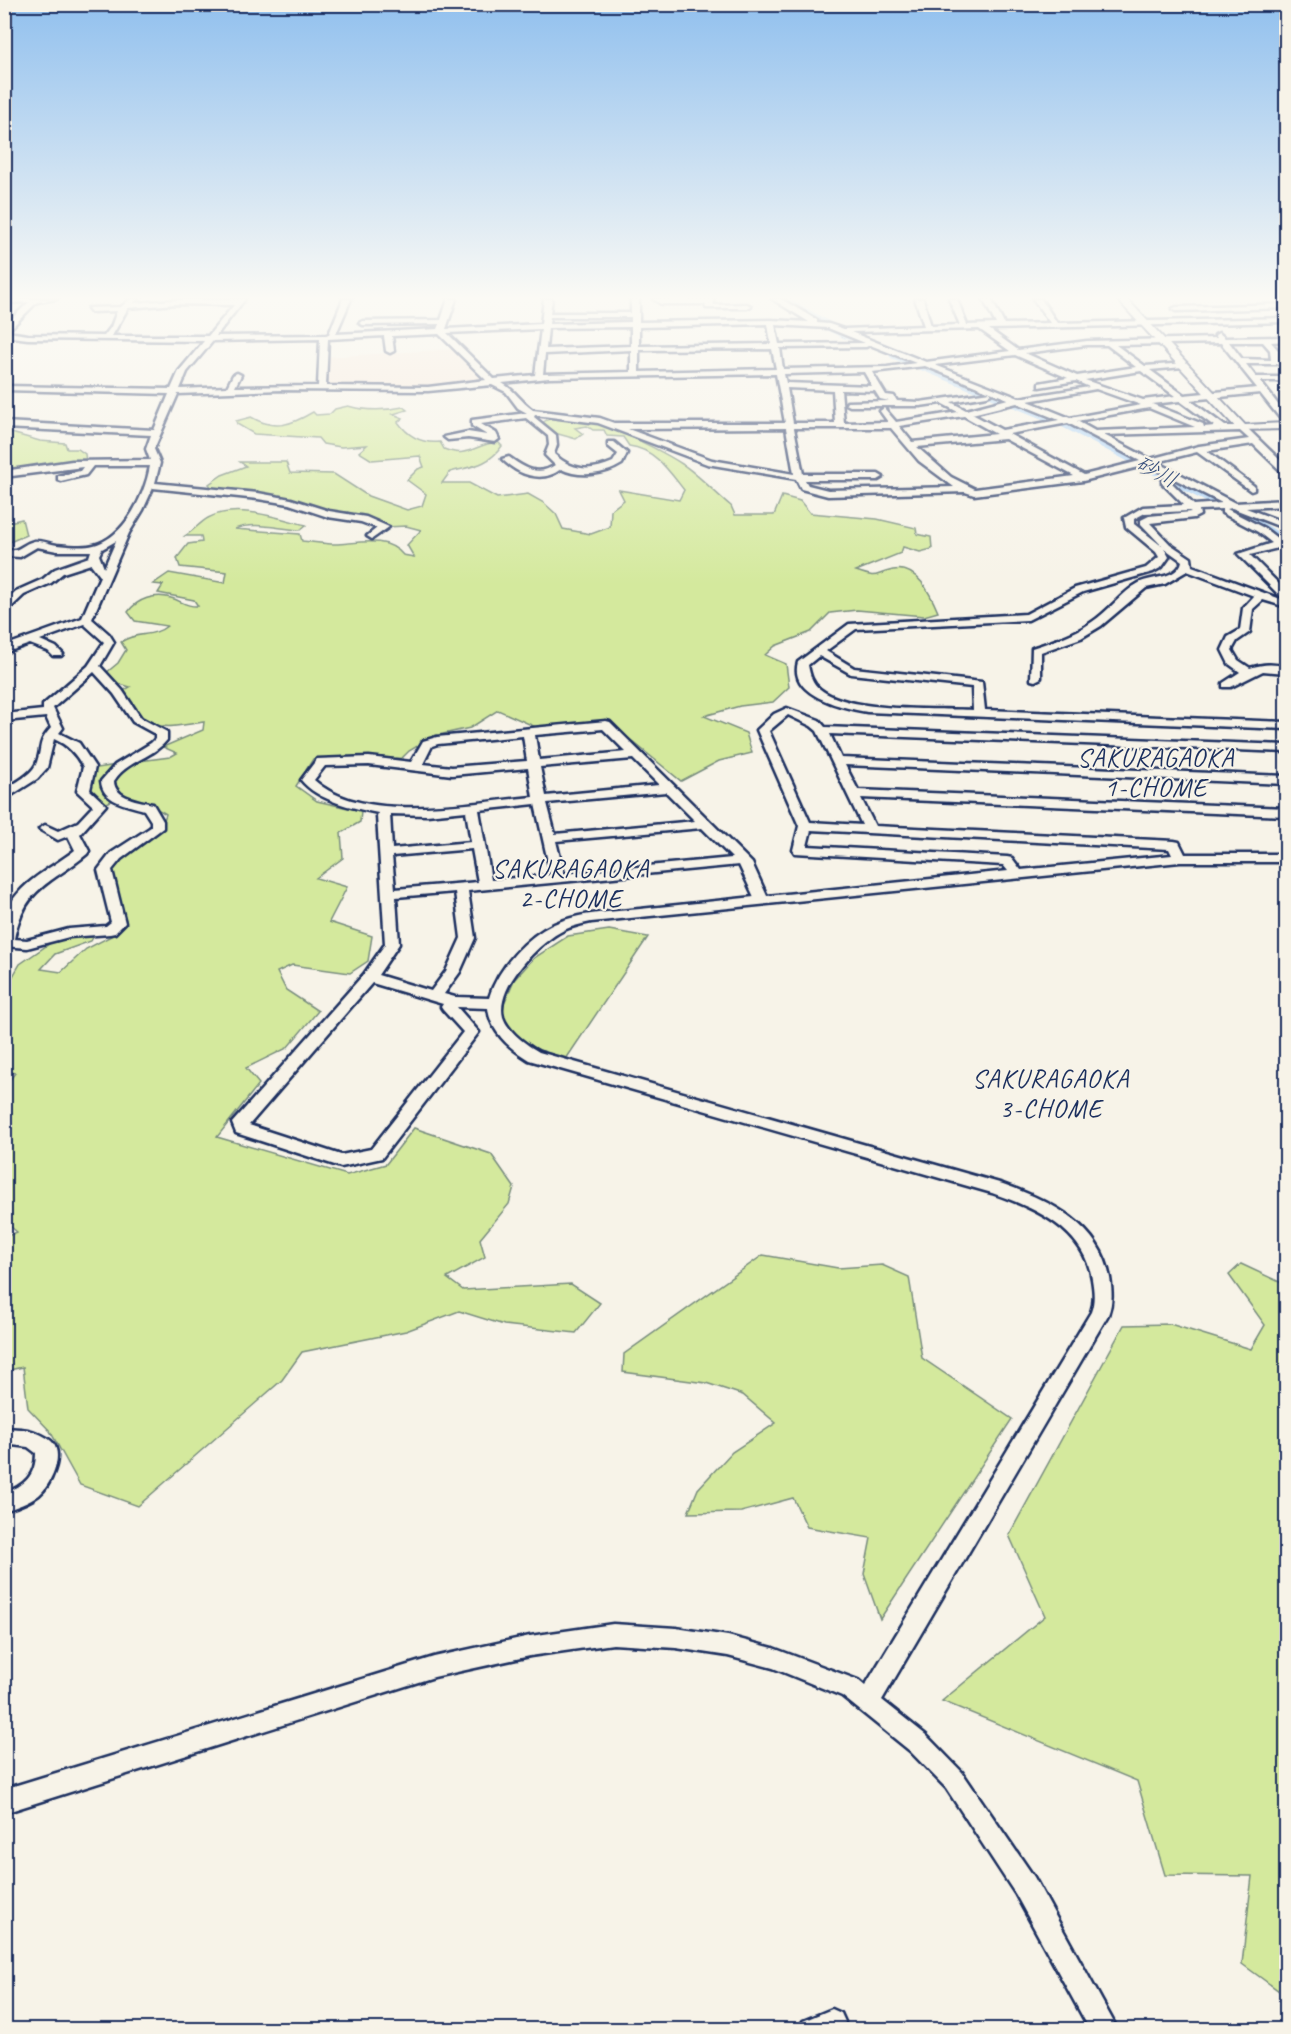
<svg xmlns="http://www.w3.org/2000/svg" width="1291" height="2034" font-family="Caveat,'Klee One',sans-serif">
  <rect width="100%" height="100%" fill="#f7f3e8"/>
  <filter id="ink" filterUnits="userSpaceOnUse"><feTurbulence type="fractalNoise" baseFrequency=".0167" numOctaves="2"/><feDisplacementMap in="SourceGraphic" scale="12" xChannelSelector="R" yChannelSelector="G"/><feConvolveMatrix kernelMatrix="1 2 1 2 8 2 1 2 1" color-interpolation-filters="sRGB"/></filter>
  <g filter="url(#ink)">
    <!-- built -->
    <polygon fill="#f7e7da" points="456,349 493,382 428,389 322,388 324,357"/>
    <!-- green -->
    <g fill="#d4e99d" stroke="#788c7e" stroke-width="1.5">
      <path d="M348,406C366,411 384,411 403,407L407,410L393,414L403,418L398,422C408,436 422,444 440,442L444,449C468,459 475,444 498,442L502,446C488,466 472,466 450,472L442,483H469L497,498L528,494L544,503L556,514L563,529L591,534L610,527L611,510L624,500L619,490L679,500L684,490C669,471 655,449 629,446L623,437L607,436L604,430H593L587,426L575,428L583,434L576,439L551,432L541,424C565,399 659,449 682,464C699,475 715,493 731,506L735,515H774L782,496L800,501L810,513L877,519L916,528L917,534L931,537L932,549L920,552L903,547L901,553L856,571C880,579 871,575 893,570C917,565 930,593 938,612L924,616L857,610L830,613L811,632L775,646L765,655L786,664L789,687L773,702L740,706L704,716L746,733L752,753L719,761L681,781L611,724L538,728L498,710L470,728L434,736L409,751L402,758L313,759L296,786L317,801L361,811L360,822L341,833L343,858L316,878L347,887L329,922L372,936L368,961L350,973L292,965L277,972L286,990L318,1011L287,1048L246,1068L259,1084L217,1137L347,1175L386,1164L414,1128L491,1154L514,1187L509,1204L480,1239L485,1257L447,1278L463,1290L571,1284L600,1303L576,1333L504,1325L459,1311L406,1331L302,1352L282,1380L138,1506L80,1485L50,1431L28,1408L23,1367L5,1371V1237L17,1232L5,1222V1086L15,1073L5,1071V990L20,964L52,942L95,934L91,941L55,954L41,969L61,972L86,949L117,933L126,920L108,876L110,866L161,829L166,814C149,803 129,800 112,790L113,777L124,763L170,757L177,753L163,747L203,730L204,722C160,729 147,733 123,691L130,687L117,683L106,673L118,663L126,650L121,642C136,631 153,638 167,626L135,621L128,612C137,599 155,593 171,598C182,601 186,607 198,606L194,600L158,593L163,585L153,584L169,573L225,583L227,572L180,567L177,558L188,544L202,542L201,536H185C193,531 202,521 208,518C235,503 278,518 306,525L300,530C278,529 254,521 235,529L300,534L302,541C313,542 324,544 335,544C358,543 387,535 403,555L414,557L407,545L421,530L406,526L386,527L347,512L323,511L294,502L214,491L209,484L222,475L246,466L240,462H286L290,473L334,474L368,496L407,510L422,506L426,494L407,480L418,469L424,467L420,456L372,460L359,452L367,445L341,447L323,444L318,438L254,434L237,424L236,421L251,417C275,431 291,425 313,412L316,415L330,414L335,409Z"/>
      <polygon points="4,431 40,441 65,443 67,449 78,449 85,454 86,462 5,473"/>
      <polygon points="22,519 26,535 5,544 5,523"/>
      <polygon points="117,765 108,794 113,800 105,804 87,790 89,777 97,768"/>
      <polygon points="609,930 648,937 566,1059 525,1045 503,1017 503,1006 514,980 534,958 568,936"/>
      <polygon points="763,1255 838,1268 882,1265 909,1277 922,1358 1012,1419 880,1619 864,1574 871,1538 807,1527 793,1498 741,1512 688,1513 698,1489 732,1452 776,1423 743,1395 706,1383 623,1372 624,1354"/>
      <polygon points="1241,1264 1286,1285 1286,1996 1242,1964 1252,1876 1165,1875 1137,1781 942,1701 1045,1616 1009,1535 1124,1325 1170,1324 1251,1349 1265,1325 1229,1275"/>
    </g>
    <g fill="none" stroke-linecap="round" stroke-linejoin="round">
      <!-- river -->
      <g fill="#aed3f7" fill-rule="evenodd">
        <polygon points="776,299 790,299 855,336 849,340 845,339 815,325"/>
        <polygon points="895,351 1072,421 1241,509 1286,537 1286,549 1280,547 1231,515 1062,427 891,358 889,355 891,352"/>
      </g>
      <defs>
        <g id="minor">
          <path d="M4,299H57L37,302L7,332L28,335L104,336L111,327L117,311L91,312L88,308L121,307L130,299H138L133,303L175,300L245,299L216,336L326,335L329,334L343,299H351L336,334L438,329L440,324L363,325L359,323L363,321L441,320L448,299H456L446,329L541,324L544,299H552L550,313H631V299H639V322L771,320L809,322L772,299H781L817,320V323L829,324L844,329L924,326L915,299H923L931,326L960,325L949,299H957L967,325L996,324L983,299H991L1004,324L1050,323L1033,299H1041L1057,323L1286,318V322L989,329L1018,350L1087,341L1217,338L1215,335L1219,333L1225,338L1286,337V341L1271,342L1278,350V364H1246L1256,377H1286V381H1260L1286,415V422H1283L1260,393L1190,400L1225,426H1245L1286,466V474L1283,473L1253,444L1207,451L1254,486V490L1251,491L1197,452L1157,462L1235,503L1286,500V506L1246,508L1286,523V529L1232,508L1227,509L1264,528L1286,545V552L1278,548L1250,555L1286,591V599L1282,598L1238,554L1272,543L1258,532L1222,513V509L1199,510L1200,515L1194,518L1150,523L1170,544L1191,558L1192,566L1286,601V607L1263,600L1253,609L1250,632L1237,641L1232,650L1238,660L1250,668C1263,664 1273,663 1286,667V673L1263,671L1231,687H1223V683L1240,672L1229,664L1222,650L1228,637L1240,630L1243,608L1254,596L1187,571L1165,584L1146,588L1101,626L1081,638L1041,652V678L1035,681L1031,680L1032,648C1053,641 1074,635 1092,622C1109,611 1122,592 1139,583C1152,576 1178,579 1182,561L1164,548L1169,557L1162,567L1153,572L1083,592L1028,620L856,629L826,651L854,668L982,682L985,710L1286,722V729L867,712C844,708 788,696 798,662L849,624L1026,614L1075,588L1146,568L1159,557L1156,552L1126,527L1124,518L1143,507L1184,505L1162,483V479L1172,478L1171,482L1194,505L1222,503L1147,465L1083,481L974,495L965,492L828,496L801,489L796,479L707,464L598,423L535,415L534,417L556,435L557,445L554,454C573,471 590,472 613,462L618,454L608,446V442H614L627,453L622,464C605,475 579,478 561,469C542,484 518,475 502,459L509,457C524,468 538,477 555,465L545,455L549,445L548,436L526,418L481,424L496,433L499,439L495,442L468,438L448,440L444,437L468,432L487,435L472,426V420L527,413L518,408L506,392L492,385L428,391L281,390L178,394L154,449L160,463L155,483L258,493L291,499L329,511L366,517L389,527L372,539L367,536L377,528L361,522L328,517L289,504L258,499L153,488L143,510L129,533L92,619L109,634L114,642L100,666L122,690L141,718L167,732V740C153,758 126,761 114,781C114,798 140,801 153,804L163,821V828L121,859L112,870L125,923L115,933L110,934L69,937L27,948L4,946C4,939 4,930 4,923C9,886 50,870 75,850L68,836L58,840L39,829L45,825L58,831L78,822L93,806L77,791L83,767C76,754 68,745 54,739L47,768L37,779L4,800V790C15,783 33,774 37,762C43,745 37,744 51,728L46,717L4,721V714L43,710V705L88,666L104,642L84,624L40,640L56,647L63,654L61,656H53L48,651L30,644L4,653V646L82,618L100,576L91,564L63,573L51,583L24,595L4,614V602L16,591L43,579L55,569L89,557L91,551H57L37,547L20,557L4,556V550C20,553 21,544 34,541C41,540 50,544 57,545C67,546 84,548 94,545C125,537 145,495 150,466H93L86,475L61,481L58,480V476L80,471L83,467L4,477V471L72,461L150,460L146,449L151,435L4,428V422L154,430L169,394L4,390V386L171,389L179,371L204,341L28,339L4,336V326L29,302L4,303ZM175,304L234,305L208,336H112L128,308ZM550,317H631V322L549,324ZM768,324L771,344L639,346V327ZM775,325L828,328L865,343L779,344ZM631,327V346L546,349L548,328ZM541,329L535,375L494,379L447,333ZM979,329L1010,351L926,362L851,332ZM439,334L486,380L428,387L326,386L328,339L384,336L386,351L390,353L394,351L392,336ZM320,339L318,386L235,387L241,375L237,373L233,375L227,387L180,389L187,372L213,341ZM1229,342H1263L1270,350L1271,360L1242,359ZM1221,343L1257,388L1184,395L1150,370L1183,367H1186V363L1145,366L1116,345ZM870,345L916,363L887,367L783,369L780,348L866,347ZM1087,345H1107L1136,367L1077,376L1025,353ZM772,349L776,369L639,372V350ZM631,350V372L543,374L545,354ZM1015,355L1068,378L1039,383V387L1076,381L1089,387L1019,398L935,365ZM925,366L1008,399L966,410L951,402L987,396L991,394L990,392L920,402L897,401L894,396L886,395L872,372ZM1141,371L1175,396L1143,400L1085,380ZM864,372L872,386L786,383L784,374ZM776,374L785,423H614L600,418L533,410C521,402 515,390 502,383L549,378ZM787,388L833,390L835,423H793ZM1096,389L1141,405L1070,418L1028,401ZM841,390L875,391L880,399L889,401L847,402L846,404L850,406H920L941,403L958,412L896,422L884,408L880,411L888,422L844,423ZM1180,401L1214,426L1204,427L1203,424L1152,404ZM1017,403L1059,420L1002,430L972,414ZM1149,408L1195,427L1095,431L1077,421ZM964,416L996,434L912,442L899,426ZM1068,423L1140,461L1084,475L1009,434ZM786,428L794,474L712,460L628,429ZM794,428H891L919,461L954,487L828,490L808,485L805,480H878L883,477L878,474H803ZM1240,431L1249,439L1199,446L1150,459L1104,435ZM1005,439L1074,476L975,489L951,477L917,447ZM1189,511L1191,512L1149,516L1141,520V524L1163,547L1134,524V519L1145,513ZM116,541L104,568L99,555L102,549ZM819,656L851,674L972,687L973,710C934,708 850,713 820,689C812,683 810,675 808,665ZM94,672L114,694L133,722L155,734V739L151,743L115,765L101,781C102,802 128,805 144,810L151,821V827L111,853L98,870L111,922L106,926L69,929L27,940L14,939C26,885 50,885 87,854L89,851L80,834L106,805L90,790L95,767L79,743L59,733L63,728L53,708Z"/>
          <polygon points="653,299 713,299 714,305 747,304 751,306 747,308 706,308 705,304 661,304"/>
          <polygon points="1286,304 1286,308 1176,311 1172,309 1176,307"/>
          <path d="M787,708L819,720L825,727L1286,745V752L830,734L841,758L1286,776V784L845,765L858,790L1286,808V816L861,798L875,826L1174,841L1179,842L1185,854H1286V862H1180L591,922C582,924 572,926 564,930C539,942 495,987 503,1017C508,1032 527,1045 539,1052L1003,1184C1050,1201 1100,1224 1110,1278C1112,1291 1113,1302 1108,1315L882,1700L926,1735L962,1772L1034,1877L1118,2030H1090L1016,1895L946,1788L910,1751L842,1696L773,1668L728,1656L676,1648L613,1644L530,1656L434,1677L4,1813V1789L434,1657L530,1636L613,1624L676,1628L728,1636L773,1648L858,1680L865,1686L1091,1312C1095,1301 1094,1291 1092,1279C1084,1229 1035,1208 992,1193L529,1060C509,1048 490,1031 488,1008L457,1007L479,1032L382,1158L341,1167L236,1133L232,1123L364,974L385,944L377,816L378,813C353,808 318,801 301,780L317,759L369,757L411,762L423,741L437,737L606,721L610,722L752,863L767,896L1008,871L1003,865L795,853L793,850L799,826L757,730L774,714ZM788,715L811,726L817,731L862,825L810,822L769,731ZM603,729L626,752L539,760L535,735ZM523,736L527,761L452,767L423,764L432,746L438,744ZM633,759L659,785L546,796L540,767ZM369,765L452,775L528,768L533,797C472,802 364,825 314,780L325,766ZM666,792L695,821L555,834L547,803ZM535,804L551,875L491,880L479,810ZM466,811L471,842L392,849L390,814L427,815ZM702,828L732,858L564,874L556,841ZM811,830L1169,849L1172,855L1021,870L1012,858L1007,857L807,846ZM472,849L478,882L395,889L392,856ZM739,865L754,897C716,901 678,905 640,909C612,912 581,912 554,924C527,936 497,969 489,998L455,997L444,994L460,972L475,938L468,891ZM455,892L461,938L446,971L431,991L378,975L399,944L396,897ZM372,983L443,1004L441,1007L443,1010L463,1032L371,1149L341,1155L249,1125Z"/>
          <path d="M4,1428C15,1429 28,1428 37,1433C42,1435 50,1439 53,1443C64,1457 50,1486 39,1495C29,1503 16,1507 4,1511V1493C25,1486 36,1475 36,1453L28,1447L4,1444Z"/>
          <polygon points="832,2009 841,2013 845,2022 842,2030 799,2030 803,2021"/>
        </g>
        <polygon id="major" points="1117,299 1127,299 1245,425 1286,423 1286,429 1238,430"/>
      </defs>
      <!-- minor casing -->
      <use href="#minor" stroke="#1b2f5e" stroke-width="5"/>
      <!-- major casing -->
      <use href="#major" stroke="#1b2f5e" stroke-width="4"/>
      <!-- minor -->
      <use href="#minor" fill="#f7f3e8" fill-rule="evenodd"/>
      <!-- major -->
      <use href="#major" fill="#f7f3e8" fill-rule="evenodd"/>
    </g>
  </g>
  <!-- sky -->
  <linearGradient id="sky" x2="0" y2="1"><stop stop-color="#91c0ee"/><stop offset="0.51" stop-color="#fbfaf5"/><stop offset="1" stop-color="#fbfaf5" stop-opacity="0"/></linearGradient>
  <rect width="1291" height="584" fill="url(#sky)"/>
  <g text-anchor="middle" stroke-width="4.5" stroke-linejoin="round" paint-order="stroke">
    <!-- far-water labels -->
    <g font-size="22" font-style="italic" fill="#38507d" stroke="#f7f3e8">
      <text transform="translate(1157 471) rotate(28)" y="8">砂川</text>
    </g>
    <!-- neighbourhood labels -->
    <g font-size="26" letter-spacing="1.5" fill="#1b2f5e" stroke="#f7f3e8">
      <text x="1156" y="766">SAKURAGAOKA<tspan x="1156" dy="30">1-CHOME</tspan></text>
      <text x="571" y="877">SAKURAGAOKA<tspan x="571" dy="30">2-CHOME</tspan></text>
      <text x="1051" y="1087">SAKURAGAOKA<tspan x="1051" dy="30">3-CHOME</tspan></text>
    </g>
  </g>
  <!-- margin -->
  <rect width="1291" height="2034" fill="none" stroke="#f7f3e8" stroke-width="24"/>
  <rect x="12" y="12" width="1267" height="2010" fill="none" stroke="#1b2f5e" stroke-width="2" filter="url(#ink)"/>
</svg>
